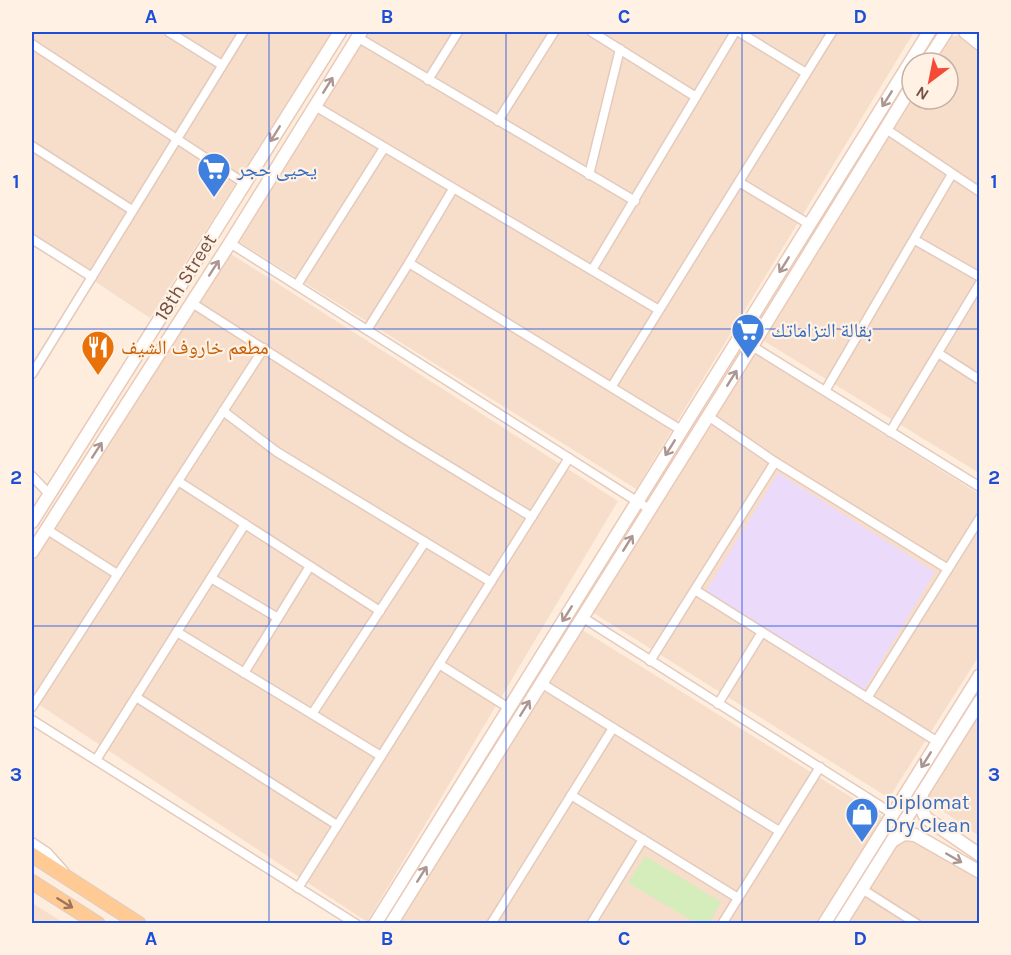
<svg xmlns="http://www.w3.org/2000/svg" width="1011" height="955" font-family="Karla,'Noto Naskh Arabic',sans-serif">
  <rect width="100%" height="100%" fill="#feeddd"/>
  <!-- residential -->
  <g fill="#f6decb">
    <polygon points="32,32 332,32 150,318 32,240"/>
    <polygon points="366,32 914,32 636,489 236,240"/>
    <polygon points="946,36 960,36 980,52 979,473 759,338 912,90 912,99 948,99 948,63 929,63"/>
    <polygon points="228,252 618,501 367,922 32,700 32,563"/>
    <polygon points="754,353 979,494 979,656 889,798 592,612"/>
    <polygon points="581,629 883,817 816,923 397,924"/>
    <polygon points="979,709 979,836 924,798"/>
    <polygon points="902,832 979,880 979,923 845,924"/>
    <polygon points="32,903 64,923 32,923"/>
  </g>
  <!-- education -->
  <polygon fill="#ebdafa" points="778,473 935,572 863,692 706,591"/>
  <!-- green -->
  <polygon fill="#d5ecbb" points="645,856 721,902 709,923 696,923 628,883"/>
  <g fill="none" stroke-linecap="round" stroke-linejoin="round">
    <defs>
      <g id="street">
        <polyline points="169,32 222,65"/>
        <polyline points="592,32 696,97"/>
        <polyline points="739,32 806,73"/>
        <polyline points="357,37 635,201"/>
        <polyline points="32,44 244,183"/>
        <polyline points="428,80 458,32"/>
        <polyline points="315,106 659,310"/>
        <polyline points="498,121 554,32"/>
        <polyline points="886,129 980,192"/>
        <polyline points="32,146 132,210"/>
        <polyline points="589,175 620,49"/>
        <polyline points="739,182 809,224"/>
        <polyline points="32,239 92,277"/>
        <polyline points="915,240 980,277"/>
        <polyline points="230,243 649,509"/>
        <polyline points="409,263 453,189"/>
        <polyline points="592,270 735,32"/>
        <polyline points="297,285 384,148"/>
        <polyline points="192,303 406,440 532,517"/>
        <polyline points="367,330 409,263 681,430"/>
        <polyline points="752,346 980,487"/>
        <polyline points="938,353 980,380"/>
        <polyline points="32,374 243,32"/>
        <polyline points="612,386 832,32"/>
        <polyline points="825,391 952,174"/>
        <polyline points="223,411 277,452 491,582"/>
        <polyline points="708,416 775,462 948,569"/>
        <polyline points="890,432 980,283"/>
        <polyline points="32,476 49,494"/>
        <polyline points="178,481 380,611"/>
        <polyline points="46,529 117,574"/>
        <polyline points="211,578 278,618"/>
        <polyline points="695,590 938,742"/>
        <polyline points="582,617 893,814"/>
        <polyline points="177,632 381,756"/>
        <polyline points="650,661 775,462"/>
        <polyline points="439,664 509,708"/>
        <polyline points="244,673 310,566"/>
        <polyline points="541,683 779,831"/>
        <polyline points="136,697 337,825"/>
        <polyline points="867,698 980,518"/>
        <polyline points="718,704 762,632"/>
        <polyline points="32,707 264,348"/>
        <polyline points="312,714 425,542"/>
        <polyline points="32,720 356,924"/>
        <polyline points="96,760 245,524"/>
        <polyline points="571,795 738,898"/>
        <polyline points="32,842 47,852 64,871"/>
        <polyline points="298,888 569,458"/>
        <polyline points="862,889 917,924"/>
        <polyline points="491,924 613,728"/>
        <polyline points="591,924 643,839"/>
        <polyline points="722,924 820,767"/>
      </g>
      <g id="secondary">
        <polyline points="965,32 980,44"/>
        <polyline points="926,63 946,32"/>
        <polyline points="32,522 340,32"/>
        <polyline points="32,552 230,243 361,32"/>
        <polyline points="922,793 921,808 926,818 980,855"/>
        <polyline points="892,841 904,834 915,835 980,872"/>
        <polyline points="375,924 929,32"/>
        <polyline points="391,924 752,346 912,86"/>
        <polyline points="824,924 980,675"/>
        <polyline points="840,924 980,701"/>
      </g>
      <g id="primary">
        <polyline points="32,855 139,924"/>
        <polyline points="32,882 98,924"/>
      </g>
    </defs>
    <!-- street casing -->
    <use href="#street" stroke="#e4cabc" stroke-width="11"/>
    <!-- secondary casing -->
    <use href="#secondary" stroke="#eac9b8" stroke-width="15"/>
    <!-- primary casing -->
    <use href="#primary" stroke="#d8cecb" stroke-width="16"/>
    <!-- street -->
    <use href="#street" stroke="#fff" stroke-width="8"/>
    <!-- secondary -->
    <use href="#secondary" stroke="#fff" stroke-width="12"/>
    <!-- primary -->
    <use href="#primary" stroke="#ffca93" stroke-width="14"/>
  </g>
  <!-- one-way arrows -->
  <defs><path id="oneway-shaft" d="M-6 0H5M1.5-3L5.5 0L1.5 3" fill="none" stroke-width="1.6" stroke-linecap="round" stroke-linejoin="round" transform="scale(1.5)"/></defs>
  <g stroke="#ac968f">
    <use href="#oneway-shaft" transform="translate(328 85) rotate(-58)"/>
    <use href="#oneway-shaft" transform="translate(887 99) rotate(122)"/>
    <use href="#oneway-shaft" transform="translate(275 134) rotate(122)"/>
    <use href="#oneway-shaft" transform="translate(784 265) rotate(122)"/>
    <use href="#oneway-shaft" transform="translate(214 268) rotate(-57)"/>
    <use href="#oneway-shaft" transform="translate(732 378) rotate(-58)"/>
    <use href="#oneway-shaft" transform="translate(670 448) rotate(122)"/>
    <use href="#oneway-shaft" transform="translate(97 450) rotate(-57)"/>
    <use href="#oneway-shaft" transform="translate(628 543) rotate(-58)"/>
    <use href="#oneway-shaft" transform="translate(567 614) rotate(122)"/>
    <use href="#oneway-shaft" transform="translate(525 708) rotate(-58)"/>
    <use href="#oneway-shaft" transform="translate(926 760) rotate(122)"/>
    <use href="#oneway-shaft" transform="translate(954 858) rotate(30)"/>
    <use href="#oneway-shaft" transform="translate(422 874) rotate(-58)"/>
  </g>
  <use stroke="#9e755c" href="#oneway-shaft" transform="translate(65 903) rotate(32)"/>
  <!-- grid -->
  <path fill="none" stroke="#1d4ed8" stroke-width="1.5" stroke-opacity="0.55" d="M269,32V924M506,32V924M742,32V924M32,329H980M32,626H980"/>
  <!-- icons -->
  <defs>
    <symbol id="supermarket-pin" viewBox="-11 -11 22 30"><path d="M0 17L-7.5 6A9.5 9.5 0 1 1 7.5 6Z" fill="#3f7fe0" stroke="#fff2e5"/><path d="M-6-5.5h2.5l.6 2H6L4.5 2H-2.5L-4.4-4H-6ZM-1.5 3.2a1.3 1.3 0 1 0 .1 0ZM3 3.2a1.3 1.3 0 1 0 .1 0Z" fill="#fff"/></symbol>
    <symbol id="restaurant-pin" viewBox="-11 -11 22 30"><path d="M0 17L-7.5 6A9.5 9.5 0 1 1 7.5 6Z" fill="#e8710a" stroke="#fff2e5"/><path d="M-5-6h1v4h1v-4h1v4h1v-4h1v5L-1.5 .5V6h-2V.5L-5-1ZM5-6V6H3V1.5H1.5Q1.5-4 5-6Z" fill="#fff"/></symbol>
    <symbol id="shop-pin" viewBox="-11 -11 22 30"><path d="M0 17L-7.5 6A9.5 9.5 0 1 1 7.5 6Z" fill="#3f7fe0" stroke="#fff2e5"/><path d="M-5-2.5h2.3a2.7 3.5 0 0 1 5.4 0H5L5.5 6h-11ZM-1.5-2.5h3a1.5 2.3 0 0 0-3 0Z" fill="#fff"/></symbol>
  </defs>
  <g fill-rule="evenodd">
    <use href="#supermarket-pin" x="195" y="150" width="38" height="52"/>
    <use href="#supermarket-pin" x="729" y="311" width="38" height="52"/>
    <use href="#restaurant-pin" x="79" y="328" width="38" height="52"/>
    <use href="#shop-pin" x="843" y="795" width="38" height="52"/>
  </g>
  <g text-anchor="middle" stroke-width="4.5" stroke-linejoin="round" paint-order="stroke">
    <!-- shop labels -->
    <g font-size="20" fill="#366cbe" stroke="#fff2e5" text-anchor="start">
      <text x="237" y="176">يحيى حجر</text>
      <text x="771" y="337">بقالة التزاماتك</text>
      <text x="885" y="809">Diplomat<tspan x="885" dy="23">Dry Clean</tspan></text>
    </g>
    <!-- street labels -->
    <g font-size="20" fill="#755044" stroke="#fff2e5">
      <text transform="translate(185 277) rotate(-58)" y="7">18th Street</text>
    </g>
    <!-- food labels -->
    <g font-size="20" fill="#c56008" stroke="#fff2e5" text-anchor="start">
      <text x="121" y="354">مطعم خاروف الشيف</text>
    </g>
  </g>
  <!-- border -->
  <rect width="1011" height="955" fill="none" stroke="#fff2e5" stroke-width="66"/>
  <!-- north arrow -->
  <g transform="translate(930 81) rotate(212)"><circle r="28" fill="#fff2e5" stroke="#c8b1a5" stroke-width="1.5"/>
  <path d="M0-4.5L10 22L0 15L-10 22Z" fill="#f44a36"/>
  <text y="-9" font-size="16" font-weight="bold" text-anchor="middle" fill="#755044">N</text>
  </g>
  <rect x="33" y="33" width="945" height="889" fill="none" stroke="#1d4ed8" stroke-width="2"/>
  <g font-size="20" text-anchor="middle" font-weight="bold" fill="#1d4ed8">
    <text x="151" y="23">A</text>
    <text x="387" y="23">B</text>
    <text x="624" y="23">C</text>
    <text x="860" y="23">D</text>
    <text x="16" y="188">1</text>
    <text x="994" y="188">1</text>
    <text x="16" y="484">2</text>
    <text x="994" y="484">2</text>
    <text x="16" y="781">3</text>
    <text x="994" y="781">3</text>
    <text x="151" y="945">A</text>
    <text x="387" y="945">B</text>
    <text x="624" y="945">C</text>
    <text x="860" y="945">D</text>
  </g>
</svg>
